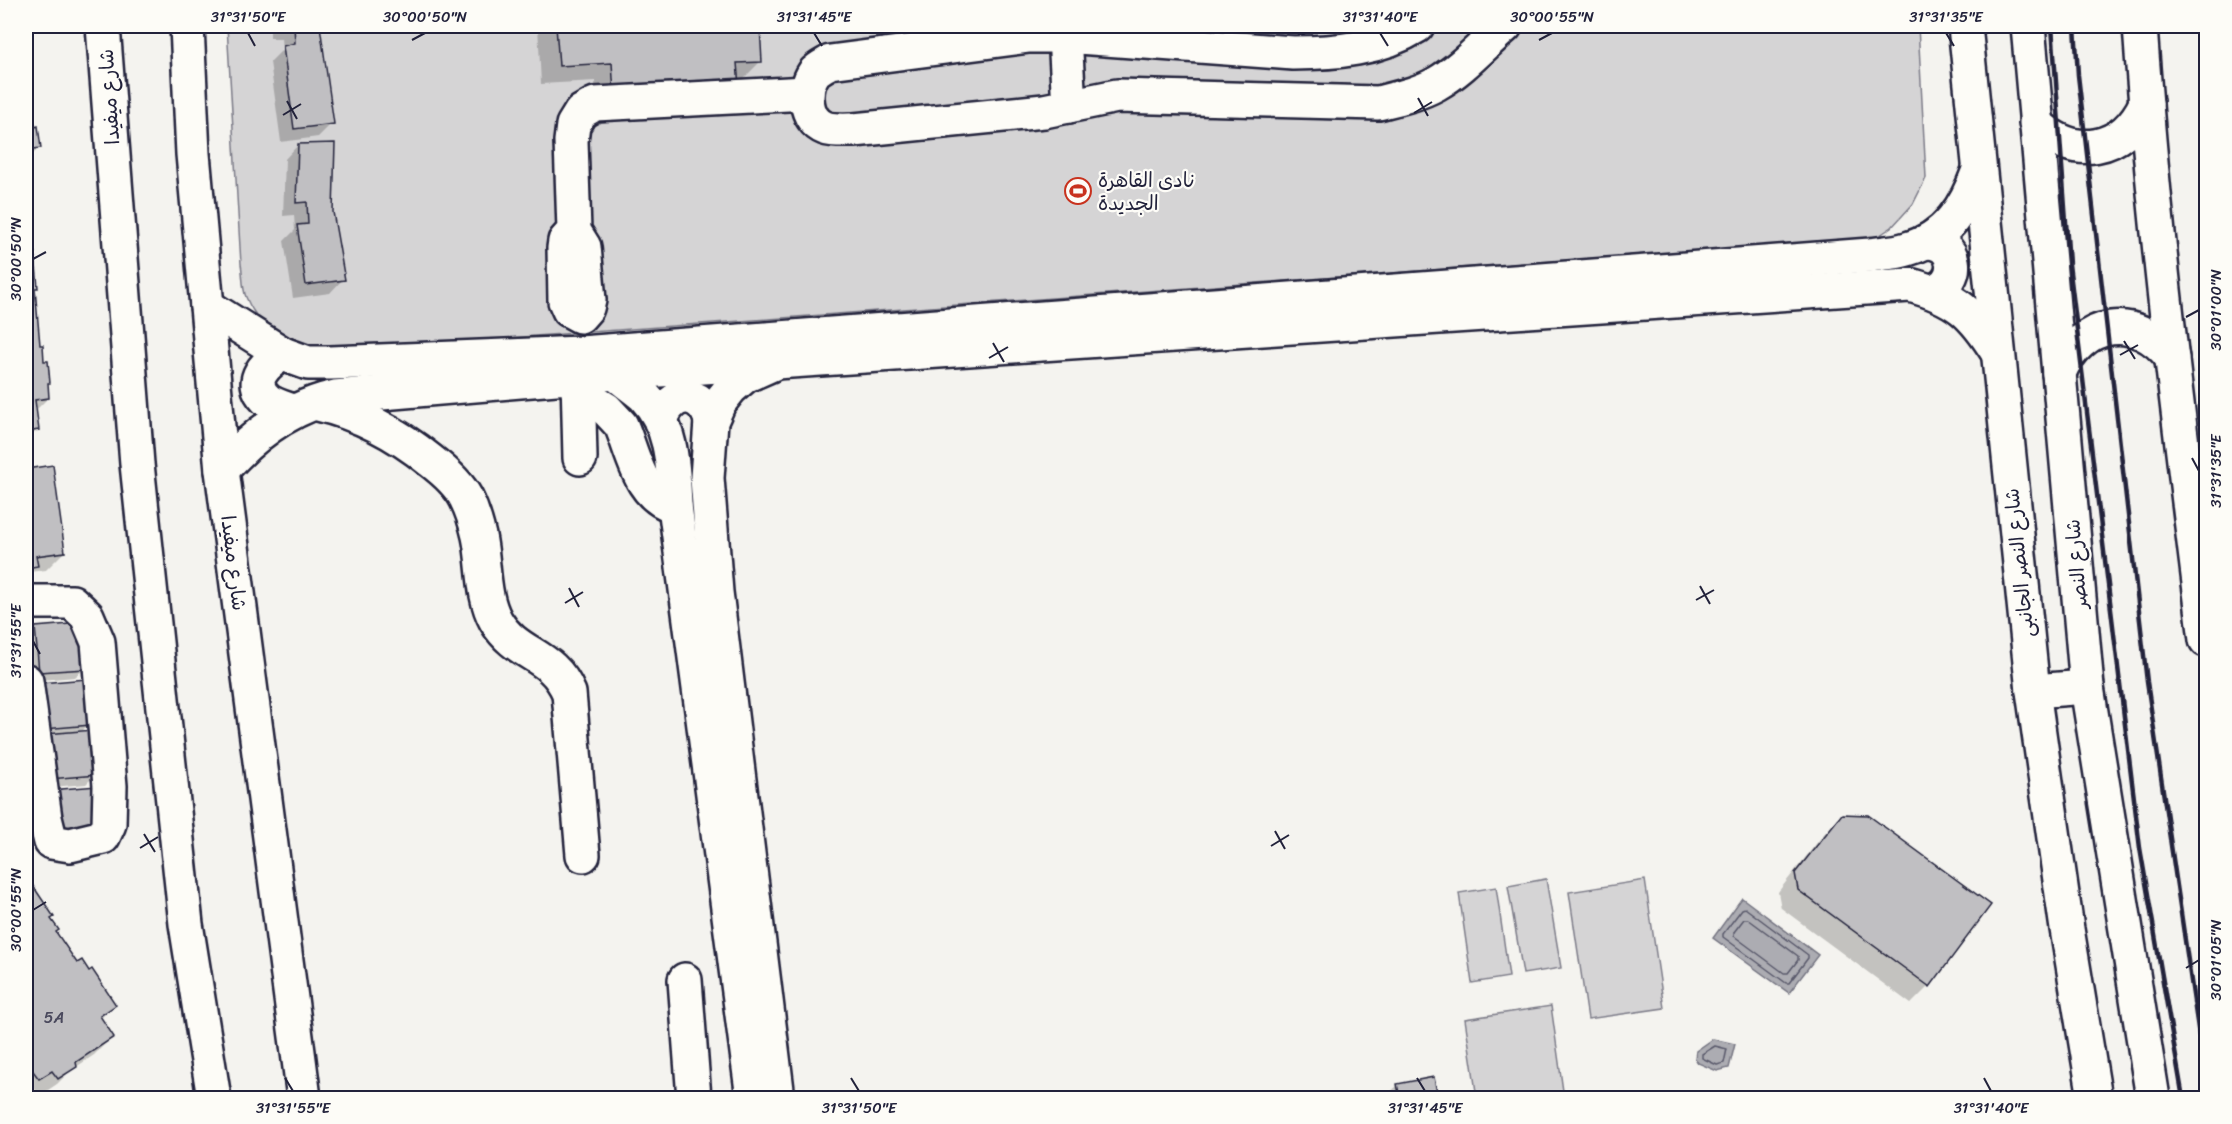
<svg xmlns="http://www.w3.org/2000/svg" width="2232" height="1124" font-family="Sriracha,'Playpen Sans Arabic',sans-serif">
  <rect width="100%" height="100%" fill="#f4f3ef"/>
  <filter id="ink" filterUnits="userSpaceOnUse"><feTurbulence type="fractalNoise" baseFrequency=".0167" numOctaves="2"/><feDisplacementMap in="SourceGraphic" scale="12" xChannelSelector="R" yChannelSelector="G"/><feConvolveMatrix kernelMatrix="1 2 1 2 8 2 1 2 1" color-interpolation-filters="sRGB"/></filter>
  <g filter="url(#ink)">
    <!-- green -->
    <g fill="#d5d4d5" stroke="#7c7b88" stroke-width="1.5">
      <path d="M227,26H1918L1926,178L1913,204L1892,227L1865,245L1745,247L319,352C287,346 259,329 246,297C242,288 243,274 241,264Z"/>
      <polygon points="1546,879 1561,968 1523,974 1508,886"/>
      <polygon points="1645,880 1664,1008 1588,1019 1569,892"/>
      <polygon points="1496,887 1509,977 1472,983 1459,893"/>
      <polygon points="1551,1006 1564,1098 1477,1098 1465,1019"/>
    </g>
    <!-- water -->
    <g fill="#acacb2" stroke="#757582" stroke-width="1.5">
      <polygon points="1742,898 1818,955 1789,993 1713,938"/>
      <polygon points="1713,1039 1735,1044 1729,1068 1717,1071 1698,1063 1695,1058 1696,1051"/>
    </g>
    <!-- shadow -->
    <g fill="#0003">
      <polygon points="270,26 318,26 332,123 318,137 281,142 270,62 282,50 281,38 270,38"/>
      <polygon points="538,26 759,26 761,61 743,79 596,111 595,81 541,84"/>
      <polygon points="26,66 34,129 39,148 26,161"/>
      <polygon points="298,145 343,279 330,293 293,298 284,241 295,230 294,215 283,216 285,159"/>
      <polygon points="29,241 37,287 34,290 39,347 49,382 46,385 48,398 35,411 37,430 26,442 26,242"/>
      <polygon points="52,466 64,552 46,570 29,572 26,576 26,470"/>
      <polygon points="36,628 85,668 75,677 30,681 27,637"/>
      <polygon points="85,681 89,724 81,732 95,775 86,784 41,788 35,737"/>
      <polygon points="1842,815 1929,986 1911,1004 1781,908 1778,892 1824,834"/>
      <polygon points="29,882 50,919 54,932 76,965 114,1005 100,1019 112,1037 94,1055 70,1071 57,1084 39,1096 34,1088 26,1093 26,884"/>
      <polygon points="1433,1079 1437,1098 1384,1098 1398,1085"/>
    </g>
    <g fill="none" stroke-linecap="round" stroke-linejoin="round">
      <!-- shore -->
      <g stroke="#59596b" stroke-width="1.5">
        <polygon points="1745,908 1808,955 1808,958 1789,983 1786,983 1723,937 1723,934 1742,909"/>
        <polygon points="1744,919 1748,919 1798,956 1798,960 1788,973 1784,973 1734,936 1734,932"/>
        <polygon points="1715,1046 1727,1049 1724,1063 1717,1065 1702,1058 1702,1054"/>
      </g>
    </g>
    <!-- building -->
    <g fill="#c0bfc2" stroke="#22223b" stroke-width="1.5">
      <polygon points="294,26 320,26 334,124 294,129 283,46 295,43"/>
      <polygon points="556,26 760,26 762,62 737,63 739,86 614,94 612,63 559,66"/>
      <polygon points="26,64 27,64 35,127 38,126 41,148 26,150"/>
      <polygon points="335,143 333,212 345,280 306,285 297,225 308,224 307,202 296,203 298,144"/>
      <polygon points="26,240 30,240 32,253 35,253 38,288 35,288 40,345 43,345 44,361 48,361 50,383 48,383 49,398 35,400 39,430 26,432"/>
      <polygon points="53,465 65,552 36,556 38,566 26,568 26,469"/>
      <polygon points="82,623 86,669 39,672 35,627"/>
      <polygon points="87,679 91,725 44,729 40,683"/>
      <polygon points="93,730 97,775 49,779 46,734"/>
      <polygon points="97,786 101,831 54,836 50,790"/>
      <polygon points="1842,814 1868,815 1991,905 1930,987 1798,890 1795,873"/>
      <polygon points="29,880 54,917 51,919 59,930 56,932 77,963 82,960 89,971 92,969 116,1005 100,1016 114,1037 76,1062 77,1067 58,1079 52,1071 39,1079 33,1071 26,1076 26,882"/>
      <polygon points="1434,1077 1438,1098 1400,1098 1397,1084"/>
    </g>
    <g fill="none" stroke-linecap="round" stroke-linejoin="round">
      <defs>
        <g id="minor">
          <polyline points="103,26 137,464 186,924 214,1098"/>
          <polyline points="187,26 193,154 222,470 304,1098"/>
          <path d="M1417,26C1380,49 1335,53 1293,53L1065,36H1029L830,62C825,65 818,68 814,73C803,89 804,120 825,128C833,131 846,130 854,130L1044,111L1117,96L1378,103C1398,98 1418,94 1436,84C1462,69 1483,45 1505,26"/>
          <polyline points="1965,26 2033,691 2067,929 2095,1098"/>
          <polyline points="1065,36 1069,106"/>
          <polyline points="574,231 565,241 564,248 565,301 569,310 580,316 587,308 589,300 584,247 574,231 571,141 573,125 581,112 595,104 807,93"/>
          <path d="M1925,242C1957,240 1963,281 1933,291"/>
          <path d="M207,306L283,354L308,363H330L581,353L1870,255C1882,253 1895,253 1907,249C1947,238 1966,206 1979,170"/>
          <path d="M283,354C266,363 247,380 266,399C272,405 285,408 293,411"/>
          <polyline points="770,365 745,376 731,388 719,403 711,421 707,478 716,592 778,1098"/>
          <path d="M615,373C624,381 635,388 644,396C673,427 673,466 675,506L753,1098"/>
          <polyline points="578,377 580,458"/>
          <path d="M578,392L606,409L621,425C634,455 639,497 675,506"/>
          <path d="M318,404C361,414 398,434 431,461C444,471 458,483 466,498C472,510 476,523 479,536C485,564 482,596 496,621C517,657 552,652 569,693L583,855"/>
          <path d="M661,422C668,390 703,388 711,421"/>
          <path d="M222,470C253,435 289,407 335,397L615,373L1910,285C1957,298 1973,313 1998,353"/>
          <polyline points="26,602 72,602 87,616 98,642 110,786 109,824 103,837 70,845 51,842 45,818 26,681"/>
          <polyline points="685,980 694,1098"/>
        </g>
        <g id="major">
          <polyline points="2028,26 2087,687 2153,1098"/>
          <path d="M2140,26C2154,231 2181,436 2206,640"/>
          <path d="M2036,123C2073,161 2123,152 2146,103"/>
          <path d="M2059,373C2081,320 2137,311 2172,358"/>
          <polyline points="2033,691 2087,687"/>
        </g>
      </defs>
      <!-- minor casing -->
      <use href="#minor" stroke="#22223b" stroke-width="38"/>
      <!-- major casing -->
      <use href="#major" stroke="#22223b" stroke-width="38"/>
      <!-- minor -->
      <use href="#minor" stroke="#fdfcf7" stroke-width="33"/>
      <!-- major -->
      <use href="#major" stroke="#fdfcf7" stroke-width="33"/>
      <!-- rail -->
      <g stroke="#22223b" stroke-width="4.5">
        <polyline points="2052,26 2069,264 2140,848 2183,1098"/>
        <polyline points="2075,26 2078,75 2147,682 2206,1083"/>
      </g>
    </g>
  </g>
  <!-- ticks -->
  <path fill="none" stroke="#22223b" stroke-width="2" d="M248,33L255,46M814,33L822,46M1380,33L1388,46M1946,33L1954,46M412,40L425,33M1539,40L1552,33M1418,98L1428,116M287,101L297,119M1414,113L1432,102M283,115L301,104M33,259L46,252M2186,317L2199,310M2124,341L2135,359M993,343L1004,362M2120,355L2138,345M989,358L1008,347M2192,458L2199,471M1700,586L1710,604M569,588L579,607M1696,600L1714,590M565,603L583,592M33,641L40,654M1275,831L1285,849M144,834L155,852M1271,846L1289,835M140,848L158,837M33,910L46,902M2186,968L2199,960M285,1078L293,1091M851,1078L859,1091M1417,1078L1425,1091M1984,1078L1991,1091"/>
  <!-- icons -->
  <defs>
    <symbol id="stadium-ring" viewBox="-11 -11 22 22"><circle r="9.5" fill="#fdfcf7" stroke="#c8321e" stroke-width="1.5"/><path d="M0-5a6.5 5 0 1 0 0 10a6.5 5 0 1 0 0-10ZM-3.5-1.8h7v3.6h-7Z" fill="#c8321e"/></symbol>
  </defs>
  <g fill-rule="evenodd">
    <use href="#stadium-ring" x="1063" y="176" width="30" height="30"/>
  </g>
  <g text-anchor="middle" stroke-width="4.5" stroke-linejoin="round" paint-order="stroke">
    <!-- number labels -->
    <g font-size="16" fill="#4a495d">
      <text x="54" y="1023">5A</text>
    </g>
    <!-- street labels -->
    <g font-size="20" fill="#22223b" stroke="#fdfcf7">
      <text transform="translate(109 97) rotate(-94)" y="7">شارع ميفيدا</text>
      <text transform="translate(234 563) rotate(83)" y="7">شارع ميفيدا</text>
      <text transform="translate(2019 563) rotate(-96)" y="7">شارع النصر الجانبى</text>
      <text transform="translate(2076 564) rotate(-95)" y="7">شارع النصر</text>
    </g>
    <!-- poi labels -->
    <g font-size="20" fill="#22223b" stroke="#fdfcf7" text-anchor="start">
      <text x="1098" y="187">نادى القاهرة<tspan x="1098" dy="23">الجديدة</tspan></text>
    </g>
  </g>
  <!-- margin -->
  <rect width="2232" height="1124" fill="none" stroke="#fdfcf7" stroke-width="66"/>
  <rect x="33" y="33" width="2166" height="1058" fill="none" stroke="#22223b" stroke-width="2"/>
  <g font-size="15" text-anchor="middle" fill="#22223b">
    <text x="248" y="22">31°31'50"E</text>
    <text x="425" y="22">30°00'50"N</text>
    <text x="814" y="22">31°31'45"E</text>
    <text x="1380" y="22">31°31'40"E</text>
    <text x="1552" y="22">30°00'55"N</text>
    <text x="1946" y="22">31°31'35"E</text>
    <text transform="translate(16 259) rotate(-90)" y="5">30°00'50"N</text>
    <text transform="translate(2216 310) rotate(-90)" y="5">30°01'00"N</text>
    <text transform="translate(2216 471) rotate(-90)" y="5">31°31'35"E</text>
    <text transform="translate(16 641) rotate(-90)" y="5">31°31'55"E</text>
    <text transform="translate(16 910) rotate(-90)" y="5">30°00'55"N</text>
    <text transform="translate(2216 960) rotate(-90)" y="5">30°01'05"N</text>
    <text x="293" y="1113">31°31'55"E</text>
    <text x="859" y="1113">31°31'50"E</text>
    <text x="1425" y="1113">31°31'45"E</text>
    <text x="1991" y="1113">31°31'40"E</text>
  </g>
</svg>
